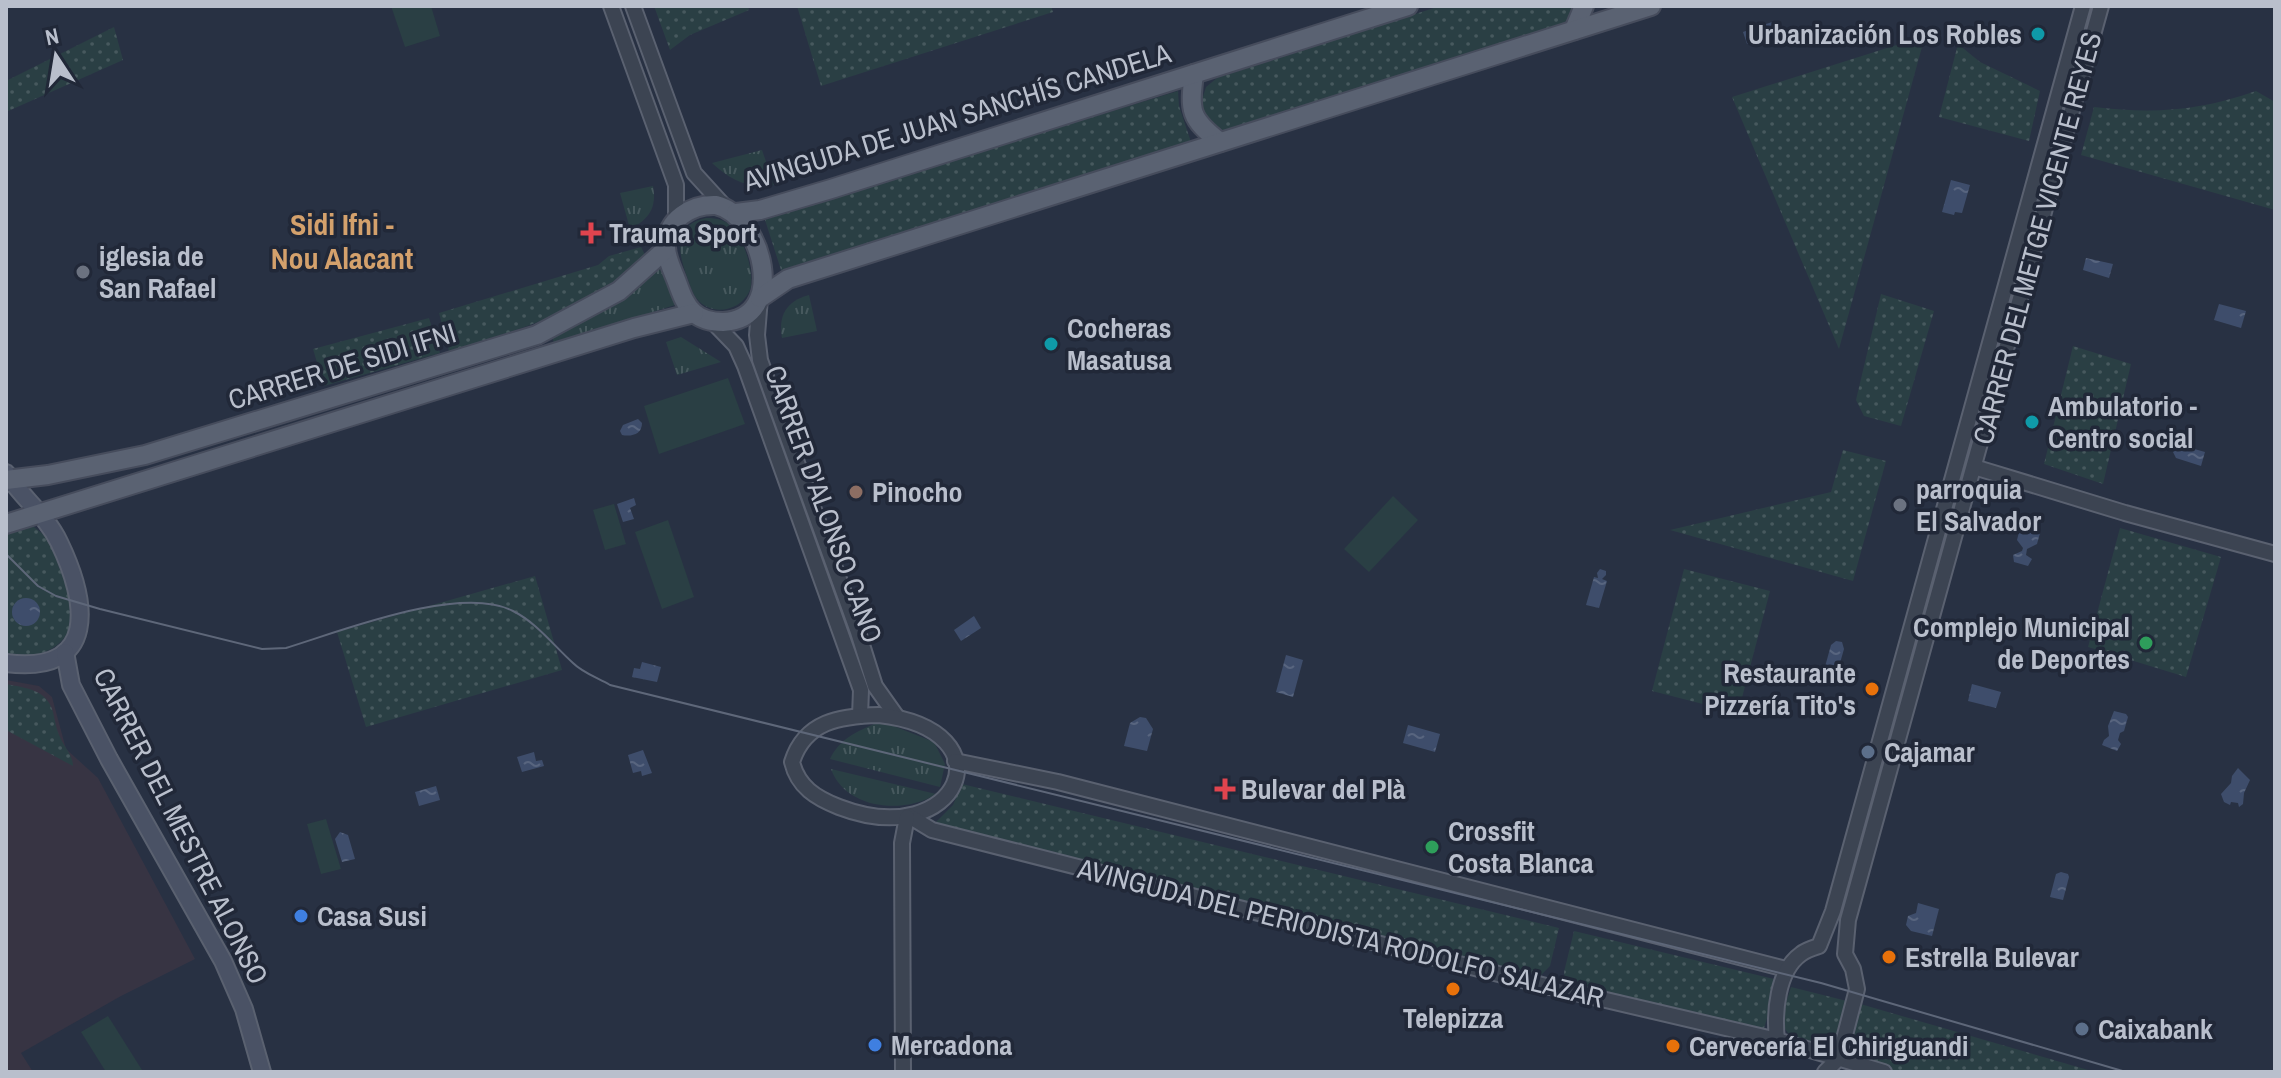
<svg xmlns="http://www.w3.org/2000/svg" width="2281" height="1078" font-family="'Archivo Narrow',sans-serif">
  <defs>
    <pattern id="grass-tufts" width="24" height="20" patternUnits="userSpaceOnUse" patternTransform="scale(2)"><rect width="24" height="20" fill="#2a3f44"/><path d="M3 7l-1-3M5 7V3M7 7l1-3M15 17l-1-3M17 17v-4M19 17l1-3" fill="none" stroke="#47595e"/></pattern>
    <pattern id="park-dots" width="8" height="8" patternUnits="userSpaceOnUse" patternTransform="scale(2)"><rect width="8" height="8" fill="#2a3f44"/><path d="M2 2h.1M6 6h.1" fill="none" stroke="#47595e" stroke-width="1.8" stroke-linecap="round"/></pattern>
    <pattern id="water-ripples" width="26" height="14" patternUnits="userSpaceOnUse" patternTransform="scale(2)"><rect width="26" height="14" fill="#3e4d6b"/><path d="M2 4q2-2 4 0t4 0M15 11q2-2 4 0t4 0" fill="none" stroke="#58657f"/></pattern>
  </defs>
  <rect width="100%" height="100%" fill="#283143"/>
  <!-- medical -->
  <polygon fill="#373443" points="6,680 39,686 52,697 66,749 98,778 195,959 121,996 21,1053 33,1072 6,1072"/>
  <!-- grass -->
  <g fill="url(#grass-tufts)">
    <path d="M762,150L774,185C748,189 730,180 712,163Z"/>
    <path d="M653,186C657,208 649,219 630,229L620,193Z"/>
    <path d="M706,218C715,218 723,219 730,225C743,235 757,277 749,292C739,312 711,316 697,299C692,293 690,284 687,277C678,251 672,226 706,218Z"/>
    <path d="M660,266L675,305L554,343L552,336C594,319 627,298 660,266Z"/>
    <path d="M809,295L817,331L782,338C778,316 786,301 809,295Z"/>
    <polygon points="681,337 721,362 677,375 666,342"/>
    <path d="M876,723L891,725L934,742L945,764L940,787L830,759C840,738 857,732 876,723Z"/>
    <path d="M831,769L936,794C904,815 845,809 831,769Z"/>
  </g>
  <!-- park -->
  <g fill="url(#park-dots)">
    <polygon points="654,6 748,6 749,10 690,35 670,50"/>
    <polygon points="797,6 1051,6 1053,12 821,86"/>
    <polygon points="1440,6 1574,6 1571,16 1561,26 1230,131 1216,130 1205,119 1201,103 1206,87 1217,78"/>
    <polygon points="114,27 123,60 6,112 6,81"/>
    <polygon points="1925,36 1839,349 1732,97"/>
    <polygon points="1958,44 1980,62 2040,91 2029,141 1939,117"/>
    <polygon points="1178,91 1179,106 1191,142 782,273 765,220 886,180"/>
    <path d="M2256,91L2275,102V210L2081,155L2094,107C2154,114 2199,111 2256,91Z"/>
    <path d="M641,247L645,255C589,312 522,328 449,351L439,313L598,265L609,256Z"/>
    <polygon points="1881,294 1934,311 1901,426 1864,416 1856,400"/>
    <polygon points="429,318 440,353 324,386 313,349"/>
    <polygon points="2073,346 2131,364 2103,484 2044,464"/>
    <polygon points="1843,450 1886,461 1853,581 1670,530 1831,492"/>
    <path d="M31,525C53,540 52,548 61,572C64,581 70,592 72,602C78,644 42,662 6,654V535Z"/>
    <polygon points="2120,528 2221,557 2186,677 2088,647"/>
    <polygon points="1684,569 1770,591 1738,713 1652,691"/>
    <polygon points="535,576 562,670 366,727 337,632"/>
    <path d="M6,684C25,688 47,689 53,712C55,720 56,729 60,737C64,747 73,755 73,766L6,730Z"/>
    <polygon points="962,784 1559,928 1550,966 1540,976 934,824 953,805"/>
    <polygon points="1574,931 1778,980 1763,1032 1565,982 1564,972"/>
    <path d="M1791,987L1847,1001C1845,1010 1844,1029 1836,1036C1822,1049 1788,1043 1783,1024C1781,1012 1788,998 1791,987Z"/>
    <polygon points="1857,1003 2095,1072 1900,1072 1846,1056"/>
  </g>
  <!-- pitch -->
  <g fill="#2a3f44">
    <polygon points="391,6 431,6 440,36 405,47"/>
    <polygon points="728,378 745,424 659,454 644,406"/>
    <polygon points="1393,496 1418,520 1369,572 1344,549"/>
    <polygon points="614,504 626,544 605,550 593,510"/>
    <polygon points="668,520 694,597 662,609 635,532"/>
    <polygon points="326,819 341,869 321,874 307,824"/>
    <polygon points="108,1016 142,1070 106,1072 81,1032"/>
  </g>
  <!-- water -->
  <g fill="url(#water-ripples)">
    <polygon points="1772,22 1776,35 1747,44 1743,32"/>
    <polygon points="1951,180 1970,185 1962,213 1955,212 1954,215 1942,212"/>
    <polygon points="2086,258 2113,264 2109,278 2083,270"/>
    <polygon points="2219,304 2246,311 2241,328 2214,320"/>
    <path d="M638,419L642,423C642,434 632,437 622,435L620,431L623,425Z"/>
    <polygon points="2180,445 2205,452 2201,466 2176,458 2173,452"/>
    <polygon points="634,498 636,505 630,508 634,519 623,522 617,504"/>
    <polygon points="2023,526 2038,530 2040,533 2037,544 2027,549 2026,555 2032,559 2028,566 2014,562 2013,555 2022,551 2023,548 2017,540 2020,528"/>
    <polygon points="1600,569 1606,571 1606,575 1602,579 1607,581 1599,608 1586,605 1594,577 1598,578 1597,573"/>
    <circle cx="26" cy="612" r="14"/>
    <polygon points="974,616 981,628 961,641 954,630"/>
    <polygon points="1836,641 1842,642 1844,649 1836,677 1823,674 1831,645"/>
    <polygon points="1286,655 1303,660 1293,697 1276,692"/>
    <polygon points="642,662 661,667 657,682 632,677 634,668 640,669"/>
    <polygon points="1972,684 2001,692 1996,708 1968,701"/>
    <polygon points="2114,711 2126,714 2128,717 2124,731 2120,733 2118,740 2121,744 2117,751 2102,745 2104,740 2109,736 2108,726"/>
    <polygon points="1140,717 1146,718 1153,729 1147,751 1124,746 1130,723"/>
    <polygon points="1408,725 1440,734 1435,752 1403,743"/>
    <polygon points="643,750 652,773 642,776 641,771 633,773 628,755"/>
    <polygon points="534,752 536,761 542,760 544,766 522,772 517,757"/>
    <polygon points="2238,768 2250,780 2244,793 2243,804 2239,807 2238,803 2231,802 2230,805 2224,802 2221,794 2231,783 2232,776"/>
    <polygon points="436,786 440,800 419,806 415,792"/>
    <polygon points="340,832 348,835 355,859 342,862 335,839"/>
    <polygon points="2061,872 2068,874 2069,877 2063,900 2050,897 2056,874"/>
    <polygon points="1918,903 1939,909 1932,936 1911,931 1906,925 1908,916 1916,913"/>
  </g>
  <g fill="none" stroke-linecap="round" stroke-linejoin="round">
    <defs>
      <g id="tertiary">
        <polyline points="611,6 676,185 676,220"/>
        <polyline points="633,6 694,173 725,207"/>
        <polyline points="760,298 757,335 760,360 858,632 875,686 897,717"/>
        <polyline points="712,321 736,346 745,366 861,690 860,716"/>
        <polyline points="1974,467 2125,513 2275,554"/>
        <path d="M879,715C1012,730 959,853 839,807C816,798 798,787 792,762C805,721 840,716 879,715Z"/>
        <polyline points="955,761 1058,782 1786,969"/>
        <polyline points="909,816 932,830 1546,986 1777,1040 1884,1072"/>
        <path d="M1777,1040C1774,1013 1777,971 1801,954C1806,950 1813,948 1819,946L1833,911L2083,6"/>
        <polyline points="903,1072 902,843 907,817"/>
        <polyline points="1825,1072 1839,1058 1857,989 1853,969 1845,954 1848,920 2101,6"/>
      </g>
      <g id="secondary">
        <path d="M6,473C22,498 46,515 59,542C88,602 99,675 6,663"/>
        <polyline points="65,652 71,685 109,759 223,961 244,1009 262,1072"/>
      </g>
      <g id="primary">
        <polyline points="1574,30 1584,6"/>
        <path d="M1194,74C1189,111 1190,119 1220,142"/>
        <path d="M716,205C763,216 789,319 723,322C714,322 702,320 694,313C685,305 681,293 677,282C673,271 666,258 666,247C666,219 692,204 716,205Z"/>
        <polyline points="736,213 760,210 831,189 1408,6"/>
        <polyline points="760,298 788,279 1651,6"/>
        <polyline points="6,480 48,475 145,455 537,335 619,291 666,249"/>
        <polyline points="6,524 634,328 694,313"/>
      </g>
    </defs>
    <!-- tertiary casing -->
    <use href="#tertiary" stroke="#5a6170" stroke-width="18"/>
    <!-- secondary casing -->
    <use href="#secondary" stroke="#5a6170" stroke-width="20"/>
    <!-- primary casing -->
    <use href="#primary" stroke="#464c5c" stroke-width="22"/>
    <!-- tertiary -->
    <use href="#tertiary" stroke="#3c4452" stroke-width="14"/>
    <!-- secondary -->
    <use href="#secondary" stroke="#4a5265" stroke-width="16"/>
    <!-- primary -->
    <use href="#primary" stroke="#5a6272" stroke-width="18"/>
    <!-- tram -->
    <path stroke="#5e6779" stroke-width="2" d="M6,554L38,586L56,596L100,609L262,649L286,648C342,631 460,584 513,611C537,623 553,645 573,663C583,673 598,678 610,685L1821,983L2126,1072"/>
  </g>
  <!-- markers -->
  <g fill="#0f9aa8" stroke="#212838" stroke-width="3">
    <circle cx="2038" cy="34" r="8"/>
    <circle cx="1051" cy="344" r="8"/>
    <circle cx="2032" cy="422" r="8"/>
  </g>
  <g fill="#e0444e" stroke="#212838" stroke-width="3">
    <path d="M587 221h8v8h8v8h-8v8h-8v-8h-8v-8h8z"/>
    <path d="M1221 777h8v8h8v8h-8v8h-8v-8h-8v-8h8z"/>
  </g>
  <g fill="#6b7280" stroke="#212838" stroke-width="3">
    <circle cx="83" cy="272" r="8"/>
    <circle cx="1900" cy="505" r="8"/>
  </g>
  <circle fill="#8d6e63" stroke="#212838" stroke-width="3" cx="856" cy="492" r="8"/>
  <g fill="#2e9e5b" stroke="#212838" stroke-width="3">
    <circle cx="2146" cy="643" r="8"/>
    <circle cx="1432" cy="847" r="8"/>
  </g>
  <g fill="#e8710a" stroke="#212838" stroke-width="3">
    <circle cx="1872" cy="689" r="8"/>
    <circle cx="1889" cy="957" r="8"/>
    <circle cx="1453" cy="989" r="8"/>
    <circle cx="1673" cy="1046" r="8"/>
  </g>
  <g fill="#5c6f8a" stroke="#212838" stroke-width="3">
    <circle cx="1868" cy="752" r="8"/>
    <circle cx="2082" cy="1029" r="8"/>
  </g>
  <g fill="#3f7fe0" stroke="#212838" stroke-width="3">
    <circle cx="301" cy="916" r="8"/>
    <circle cx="875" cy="1045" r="8"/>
  </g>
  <g text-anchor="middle" stroke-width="7" stroke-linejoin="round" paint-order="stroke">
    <!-- poi labels -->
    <g font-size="28" font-weight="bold" fill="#b9bfcc" stroke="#212838" text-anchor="start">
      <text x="2022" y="44" text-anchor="end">Urbanización Los Robles</text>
      <text x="609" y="243">Trauma Sport</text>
      <text x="99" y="266">iglesia de<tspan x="99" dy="32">San Rafael</tspan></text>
      <text x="1067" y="338">Cocheras<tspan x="1067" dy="32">Masatusa</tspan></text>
      <text x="2048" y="416">Ambulatorio -<tspan x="2048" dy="32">Centro social</tspan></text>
      <text x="1916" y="499">parroquia<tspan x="1916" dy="32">El Salvador</tspan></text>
      <text x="872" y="502">Pinocho</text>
      <text x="2130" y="637" text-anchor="end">Complejo Municipal<tspan x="2130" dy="32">de Deportes</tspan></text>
      <text x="1856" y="683" text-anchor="end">Restaurante<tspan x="1856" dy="32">Pizzería Tito's</tspan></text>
      <text x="1884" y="762">Cajamar</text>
      <text x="1241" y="799">Bulevar del Plà</text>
      <text x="1448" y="841">Crossfit<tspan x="1448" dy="32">Costa Blanca</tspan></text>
      <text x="317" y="926">Casa Susi</text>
      <text x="1905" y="967">Estrella Bulevar</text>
      <text x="1453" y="1028" text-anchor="middle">Telepizza</text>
      <text x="2098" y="1039">Caixabank</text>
      <text x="891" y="1055">Mercadona</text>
      <text x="1689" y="1056">Cervecería El Chiriguandi</text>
    </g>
    <!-- street labels -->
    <g font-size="28" fill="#b9bfcc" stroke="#212838">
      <text transform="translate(957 117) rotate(-17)" y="10">AVINGUDA DE JUAN SANCHÍS CANDELA</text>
      <text transform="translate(2037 238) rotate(-75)" y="10">CARRER DEL METGE VICENTE REYES</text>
      <text transform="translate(342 366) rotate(-17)" y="10">CARRER DE SIDI IFNI</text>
      <text transform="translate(824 504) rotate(70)" y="10">CARRER D'ALONSO CANO</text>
      <text transform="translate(181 826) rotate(63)" y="10">CARRER DEL MESTRE ALONSO</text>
      <text transform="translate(1341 933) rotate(14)" y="10">AVINGUDA DEL PERIODISTA RODOLFO SALAZAR</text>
    </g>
    <!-- neighbourhood labels -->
    <g font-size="30" font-weight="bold" fill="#d4a16c" stroke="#212838">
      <text x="342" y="235">Sidi Ifni -<tspan x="342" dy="34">Nou Alacant</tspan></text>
    </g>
  </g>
  <!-- border -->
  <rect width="2281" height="1078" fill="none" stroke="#b9bfcc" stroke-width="16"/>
  <!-- north arrow -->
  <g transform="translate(56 56) rotate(348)" stroke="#212838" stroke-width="6" paint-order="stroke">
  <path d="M0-6L14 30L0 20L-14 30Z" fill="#b9bfcc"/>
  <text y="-12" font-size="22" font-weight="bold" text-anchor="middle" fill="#b9bfcc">N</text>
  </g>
</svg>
